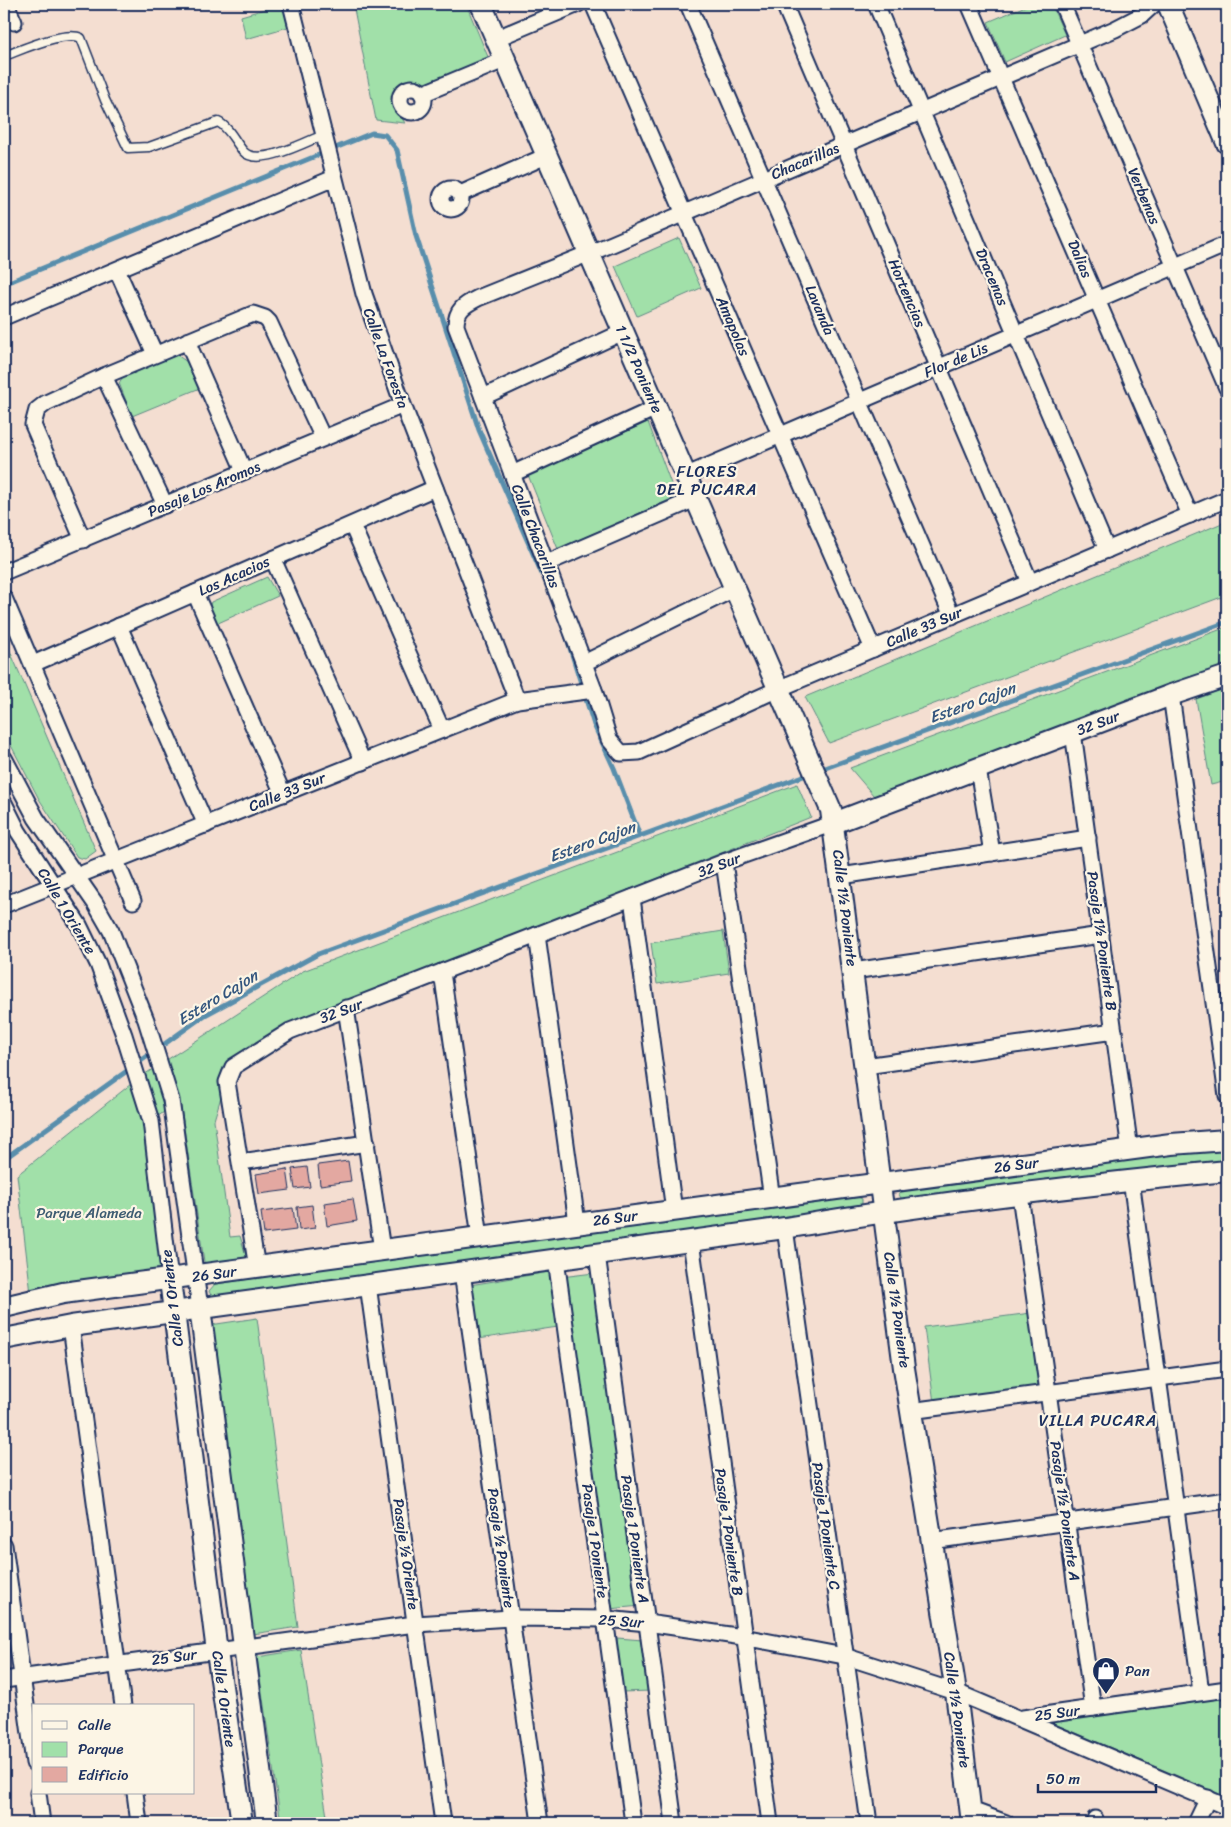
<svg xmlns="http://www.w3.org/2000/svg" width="1231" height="1827" font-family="Sriracha,sans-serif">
  <rect width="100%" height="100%" fill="#f4ded1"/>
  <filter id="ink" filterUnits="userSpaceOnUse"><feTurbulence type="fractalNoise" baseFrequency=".02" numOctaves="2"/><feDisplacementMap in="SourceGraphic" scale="10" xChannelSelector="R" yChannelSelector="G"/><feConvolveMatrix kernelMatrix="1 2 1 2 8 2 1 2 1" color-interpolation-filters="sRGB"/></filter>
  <g filter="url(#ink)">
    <!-- green -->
    <g fill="#a1e0a9" stroke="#5e8884">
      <polygon points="282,4 292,4 295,25 246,39 241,16"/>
      <path d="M353,4H466L491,64L422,90L414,87C394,95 394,107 405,123L376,120Z"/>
      <polygon points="1030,4 1051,4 1065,35 1005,62 988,22"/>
      <polygon points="679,238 701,288 637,316 615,266"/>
      <polygon points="177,355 187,362 200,388 132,416 119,383 124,375"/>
      <polygon points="648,422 676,497 558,549 528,475"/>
      <polygon points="1227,521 1227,595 829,743 805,697"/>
      <polygon points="267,577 278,596 216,624 209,609 211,602"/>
      <polygon points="1227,627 1227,665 874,796 850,768"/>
      <polygon points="4,637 96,851 85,859 77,857 39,799 4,732"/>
      <polygon points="1227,688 1227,781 1211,785 1196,699"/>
      <polygon points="797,784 811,817 279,1030 222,1070 221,1097 214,1120 230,1237 240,1236 247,1259 205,1268 180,1101 151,1121 164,1284 32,1302 17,1175 136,1080 303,971"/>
      <polygon points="723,931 729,973 657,984 651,943"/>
      <polygon points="1227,1149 1227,1158 1221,1163 904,1202 899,1195 900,1189 1121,1156"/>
      <polygon points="851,1194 862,1199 862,1207 858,1210 212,1298 209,1291 215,1284"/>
      <polygon points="549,1272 558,1327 478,1339 470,1285"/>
      <polygon points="594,1273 641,1606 609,1609 561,1277"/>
      <polygon points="1031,1313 1040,1389 934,1403 924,1327"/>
      <polygon points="257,1318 298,1627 253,1634 210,1325"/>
      <polygon points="617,1638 643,1640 650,1691 622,1692"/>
      <polygon points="301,1650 328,1823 281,1823 257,1657"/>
      <polygon points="1227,1694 1227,1797 1050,1722"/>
    </g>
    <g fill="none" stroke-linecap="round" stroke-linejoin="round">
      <!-- stream -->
      <g stroke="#588eac" stroke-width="5">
        <polyline points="4,284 372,133 385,135 397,150 416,236 479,430 542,574"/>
        <polyline points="566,635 594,725 614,768 640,836"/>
        <polyline points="817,771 1227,622"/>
        <polyline points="4,1159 205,1015 318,954 809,774"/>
      </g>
    </g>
    <!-- building -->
    <g fill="#e3a8a1" stroke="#1b2f5e">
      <polygon points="348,1161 351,1181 320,1185 318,1165"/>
      <polygon points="307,1167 310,1187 295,1189 292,1169"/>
      <polygon points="287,1169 290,1190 259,1194 256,1174"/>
      <polygon points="353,1199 357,1221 327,1226 324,1203"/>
      <polygon points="312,1205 315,1228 299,1230 297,1207"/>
      <polygon points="293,1208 296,1230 264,1234 261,1212"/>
    </g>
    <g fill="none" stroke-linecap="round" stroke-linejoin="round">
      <defs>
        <path id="lane" d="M4,56C21,50 65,30 81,38L105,100L128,148L149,147L218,122C229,127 235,142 243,151C257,168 306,142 323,135"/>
        <g id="street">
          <polyline points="6,4 14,22"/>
          <polyline points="291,4 364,294 403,405 517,700"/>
          <polyline points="593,4 873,649"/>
          <polyline points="688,4 952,616"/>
          <polyline points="784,4 1030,582"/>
          <polyline points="876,4 1107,550"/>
          <polyline points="969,4 1190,515"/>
          <polyline points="1062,4 1227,388"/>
          <path d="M1154,4L1142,15L1115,29L612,244L478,298C464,305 456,310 456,326L594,690L609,739L621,753L639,752L778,689L1227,499"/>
          <polyline points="495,39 578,4"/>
          <circle cx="412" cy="100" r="12"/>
          <polyline points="422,94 504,60"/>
          <circle cx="451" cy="199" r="10"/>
          <polyline points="460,194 546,156"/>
          <polyline points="117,270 155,354"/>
          <polyline points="4,317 334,178"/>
          <polyline points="187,341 244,471"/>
          <polyline points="104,376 165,505"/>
          <polyline points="483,397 623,332"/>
          <polyline points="512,474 656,408"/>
          <polyline points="685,476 1227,244"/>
          <polyline points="352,525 442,730"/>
          <polyline points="83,540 33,425 37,410 46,403 104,376 253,314 265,318 269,322 323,438"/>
          <polyline points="273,559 363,762"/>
          <polyline points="547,563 695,499"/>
          <polyline points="4,572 403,405"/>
          <polyline points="195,593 283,794"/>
          <polyline points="4,598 133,901"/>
          <polyline points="119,626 206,825"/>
          <polyline points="584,663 734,589"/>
          <polyline points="33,664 435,488"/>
          <polyline points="1171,695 1227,1096"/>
          <polyline points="1073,732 1130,1150"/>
          <polyline points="4,758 36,818 95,903 111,931 146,1020 171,1100 200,1308"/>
          <polyline points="978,769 992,853"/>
          <polyline points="4,803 18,831 79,925 98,964 124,1035 151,1121 170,1280"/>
          <polyline points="724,862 772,1199"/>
          <polyline points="841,876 1088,838"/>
          <polyline points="632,898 674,1211"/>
          <polyline points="4,905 517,700 594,690"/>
          <polyline points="537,935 577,1223"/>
          <polyline points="853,971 1101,935"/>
          <polyline points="442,972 480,1237"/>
          <polyline points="346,1008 382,1250"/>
          <polyline points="865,1066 1114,1031"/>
          <polyline points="241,1162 367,1143"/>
          <polyline points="1131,1180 1201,1692"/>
          <polyline points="1020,1195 1093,1708"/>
          <polyline points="785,1228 869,1823"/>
          <polyline points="691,1241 770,1823"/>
          <polyline points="597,1254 674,1823"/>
          <polyline points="556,1259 633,1823"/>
          <polyline points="257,1268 227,1082 233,1067 290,1031 724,862 834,823"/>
          <polyline points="462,1272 540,1823"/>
          <polyline points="368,1285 443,1823"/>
          <polyline points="71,1326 123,1706"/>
          <polyline points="910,1411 1227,1369"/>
          <polyline points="931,1541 1227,1500"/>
          <polyline points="4,1545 34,1763"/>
          <polyline points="4,1680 415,1624 511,1618 606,1619 647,1623 743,1637 844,1656 956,1692 1227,1807"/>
          <polyline points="1023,1718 1227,1689"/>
          <polyline points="38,1793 42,1823"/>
          <polyline points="135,1793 139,1823"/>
          <polyline points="971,1810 1006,1823"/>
          <polyline points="1094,1823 1095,1819"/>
          <polyline points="1196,1823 1208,1798"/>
        </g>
        <g id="secondary">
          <polyline points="481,4 831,810 904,1368 956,1692 972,1823"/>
          <polyline points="1168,4 1227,143"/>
          <polyline points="834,823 1171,695 1227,676"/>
          <polyline points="170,1280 217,1652 242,1823"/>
          <polyline points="4,1307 63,1293 1171,1144 1227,1140"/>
          <polyline points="200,1308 267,1823"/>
          <path d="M4,1339L71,1326L785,1228C931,1203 1080,1185 1227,1171"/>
        </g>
      </defs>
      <!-- lane casing -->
      <use href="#lane" stroke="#1b2f5e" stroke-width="11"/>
      <!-- street casing -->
      <use href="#street" stroke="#1b2f5e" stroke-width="19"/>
      <!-- secondary casing -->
      <use href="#secondary" stroke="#1b2f5e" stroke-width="24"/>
      <!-- lane -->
      <use href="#lane" stroke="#fcf5e5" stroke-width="8"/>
      <!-- street -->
      <use href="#street" stroke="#fcf5e5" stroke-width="15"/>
      <!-- secondary -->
      <use href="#secondary" stroke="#fcf5e5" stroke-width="20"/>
    </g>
  </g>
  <!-- icons -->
  <defs>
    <symbol id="shop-pin" viewBox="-11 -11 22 30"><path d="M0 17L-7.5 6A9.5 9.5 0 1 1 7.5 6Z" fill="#1b2f5e" stroke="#fcf5e5"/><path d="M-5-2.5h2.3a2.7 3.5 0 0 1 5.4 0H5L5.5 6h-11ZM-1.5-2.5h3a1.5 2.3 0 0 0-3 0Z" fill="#fff"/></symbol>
  </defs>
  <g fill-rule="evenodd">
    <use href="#shop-pin" x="1090" y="1655" width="32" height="43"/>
  </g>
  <g text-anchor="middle" stroke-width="4.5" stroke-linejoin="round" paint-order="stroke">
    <!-- street labels -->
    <g font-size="15" fill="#1b2f5e" stroke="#fcf5e5">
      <text transform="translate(805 161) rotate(-23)" y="5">Chacarillas</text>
      <text transform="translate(1144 196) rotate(67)" y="5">Verbenas</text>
      <text transform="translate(1080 259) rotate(67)" y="5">Dalias</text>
      <text transform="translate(992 277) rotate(67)" y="5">Dracenas</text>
      <text transform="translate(907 293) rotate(67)" y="5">Hortencias</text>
      <text transform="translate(820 310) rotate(67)" y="5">Lavanda</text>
      <text transform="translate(733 326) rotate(67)" y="5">Amapolas</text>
      <text transform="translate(386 358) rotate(70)" y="5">Calle La Foresta</text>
      <text transform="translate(956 360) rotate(-23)" y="5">Flor de Lis</text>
      <text transform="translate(639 369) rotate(66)" y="5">1 1/2 Poniente</text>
      <text transform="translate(204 489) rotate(-23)" y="5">Pasaje Los Aromos</text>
      <text transform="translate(536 536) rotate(69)" y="5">Calle Chacarillas</text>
      <text transform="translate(234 576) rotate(-24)" y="5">Los Acacios</text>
      <text transform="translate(924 627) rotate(-23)" y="5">Calle 33 Sur</text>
      <text transform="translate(1098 723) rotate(-21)" y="5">32 Sur</text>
      <text transform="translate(287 792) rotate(-22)" y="5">Calle 33 Sur</text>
      <text transform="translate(719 865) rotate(-21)" y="5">32 Sur</text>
      <text transform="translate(845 908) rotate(83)" y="5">Calle 1½ Poniente</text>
      <text transform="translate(67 911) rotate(59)" y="5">Calle 1 Oriente</text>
      <text transform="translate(1102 941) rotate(82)" y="5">Pasaje 1½ Poniente B</text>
      <text transform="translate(341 1011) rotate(-21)" y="5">32 Sur</text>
      <text transform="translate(1016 1165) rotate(-7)" y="5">26 Sur</text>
      <text transform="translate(615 1218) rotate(-7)" y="5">26 Sur</text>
      <text transform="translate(214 1274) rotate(-8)" y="5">26 Sur</text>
      <text transform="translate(172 1298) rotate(-97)" y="5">Calle 1 Oriente</text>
      <text transform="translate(897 1310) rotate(82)" y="5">Calle 1½ Poniente</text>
      <text transform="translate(1065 1511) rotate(82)" y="5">Pasaje 1½ Poniente A</text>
      <text transform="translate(826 1526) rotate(82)" y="5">Pasaje 1 Poniente C</text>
      <text transform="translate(729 1532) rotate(82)" y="5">Pasaje 1 Poniente B</text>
      <text transform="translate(635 1539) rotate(82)" y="5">Pasaje 1 Poniente A</text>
      <text transform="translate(595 1541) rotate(82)" y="5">Pasaje 1 Poniente</text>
      <text transform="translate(501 1548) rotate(82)" y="5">Pasaje ½ Poniente</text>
      <text transform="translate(406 1554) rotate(82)" y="5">Pasaje ½ Oriente</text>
      <text transform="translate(621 1621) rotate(4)" y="5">25 Sur</text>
      <text transform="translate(174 1657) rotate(-8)" y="5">25 Sur</text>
      <text transform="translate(224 1699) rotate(82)" y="5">Calle 1 Oriente</text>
      <text transform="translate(957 1710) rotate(82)" y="5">Calle 1½ Poniente</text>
      <text transform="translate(1057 1713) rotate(-8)" y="5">25 Sur</text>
    </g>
    <!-- park labels -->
    <g font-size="15" fill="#3c5b71" stroke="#fcf5e5">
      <text x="89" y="1218">Parque Alameda</text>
    </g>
    <!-- poi labels -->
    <g font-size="15" fill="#1b2f5e" stroke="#fcf5e5" text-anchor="start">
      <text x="1125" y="1676">Pan</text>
    </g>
    <!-- neighbourhood labels -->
    <g font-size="16" letter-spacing="1" fill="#1b2f5e" stroke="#fcf5e5">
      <text x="707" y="477">FLORES<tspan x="707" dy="18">DEL PUCARA</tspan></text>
      <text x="1098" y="1426">VILLA PUCARA</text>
    </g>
    <!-- water labels -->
    <g font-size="16" font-style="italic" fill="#34567e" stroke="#fcf5e5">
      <text transform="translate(972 702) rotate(-20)" y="6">Estero Cajon</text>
      <text transform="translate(592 841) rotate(-20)" y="6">Estero Cajon</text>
      <text transform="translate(217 997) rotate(-31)" y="6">Estero Cajon</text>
    </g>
  </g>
  <!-- margin -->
  <rect width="1231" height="1827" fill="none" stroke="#fcf5e5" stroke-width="20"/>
  <rect x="10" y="10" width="1211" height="1807" fill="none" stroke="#1b2f5e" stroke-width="2" filter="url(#ink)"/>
  <!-- legend -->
  <rect x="32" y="1704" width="162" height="90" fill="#fcf5e5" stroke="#a2a6af"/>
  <rect x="42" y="1721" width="25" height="8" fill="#fcf5e5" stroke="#a2a6af"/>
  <text x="78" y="1730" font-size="15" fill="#1b2f5e">Calle</text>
  <rect x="42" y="1742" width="25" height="15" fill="#a1e0a9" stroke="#a2a6af"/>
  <text x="78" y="1754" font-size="15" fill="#1b2f5e">Parque</text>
  <rect x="42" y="1767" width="25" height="15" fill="#e3a8a1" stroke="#a2a6af"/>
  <text x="78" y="1780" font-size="15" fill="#1b2f5e">Edificio</text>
  <!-- scale -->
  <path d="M1038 1784v8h118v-8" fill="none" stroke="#1b2f5e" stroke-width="2.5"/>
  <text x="1046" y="1784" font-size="15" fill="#1b2f5e" stroke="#fcf5e5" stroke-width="4" paint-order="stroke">50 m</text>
</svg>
